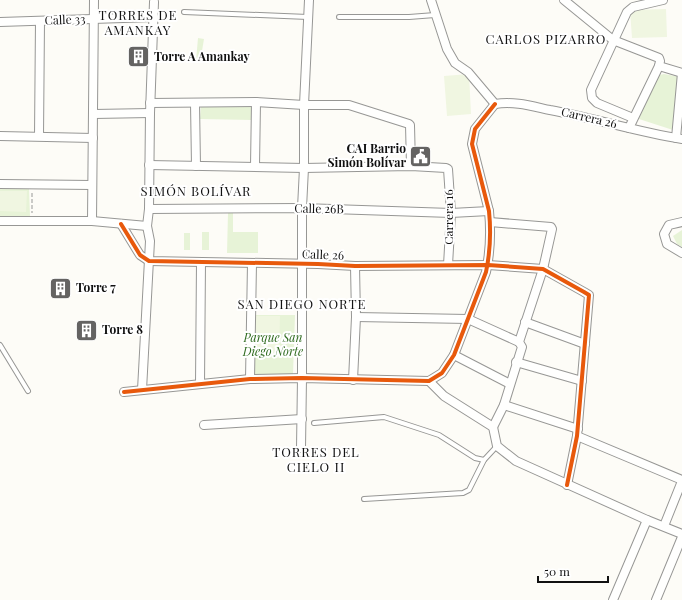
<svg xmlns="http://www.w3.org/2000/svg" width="682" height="600" font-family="'Playfair Display',serif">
  <rect width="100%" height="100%" fill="#fdfcf7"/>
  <!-- green -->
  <g fill="#e7f3d7">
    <polygon points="198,38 204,39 200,63 196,61"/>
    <polygon points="664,74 680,77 673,130 639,119 641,108 655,76"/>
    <polygon points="201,106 251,106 252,120 200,119"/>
    <polygon points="0,185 29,188 30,216 0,216"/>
    <polygon points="228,213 233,213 233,232 258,232 258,253 227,253"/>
    <polygon points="682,230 682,247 677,244 673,236"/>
    <rect x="202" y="232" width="7" height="18"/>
    <rect x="184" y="233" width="6" height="17"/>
    <polygon points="253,315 295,315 293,374 252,377"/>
  </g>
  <!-- pitch -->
  <g fill="#f0f6e1">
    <polygon points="666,9 667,37 632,38 630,10"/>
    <polygon points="469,74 471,114 447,116 444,76"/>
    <polygon points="0,191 27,191 26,212 0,211"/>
    <polygon points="254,316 280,316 279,358 253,357"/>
  </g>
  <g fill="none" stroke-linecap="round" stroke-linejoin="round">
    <defs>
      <g id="service">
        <polyline points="184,12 308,17"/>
        <polyline points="339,17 409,17 435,15"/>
        <polyline points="0,345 28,391"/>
        <polyline points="314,423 384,417 439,435 475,458 484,460 497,446"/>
        <polyline points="364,499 463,493 469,490 484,460"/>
      </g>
      <g id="minor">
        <polyline points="431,0 447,49 455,63 468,72 495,104"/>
        <polyline points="564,0 613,40 659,58 660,61 659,66 629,128"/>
        <polyline points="0,22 154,17"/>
        <polyline points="659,66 682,73"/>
        <polyline points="150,103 256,102 304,105 349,105 409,124 410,125 411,166"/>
        <polyline points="195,103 196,166"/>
        <path d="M495,104C515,101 531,106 550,110C594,118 637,132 682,139"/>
        <polyline points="94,114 150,113"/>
        <polyline points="633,118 597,103 592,98 591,90 627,12 633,7 663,0"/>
        <polyline points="0,136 93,138"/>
        <polyline points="39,136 40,21"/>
        <polyline points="676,138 682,73"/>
        <polyline points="149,165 304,168 411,166 446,168 448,169 451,213 448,265"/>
        <polyline points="255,166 256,102"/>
        <polyline points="0,184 92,185"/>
        <polyline points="149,209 302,208 451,213 489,211"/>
        <polyline points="0,221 92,221 147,226"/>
        <polyline points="92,221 94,0"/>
        <polyline points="490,222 551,227 552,229 543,269 519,342 522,347 504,405 493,427"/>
        <polyline points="682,222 669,225 664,234 667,244 682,253"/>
        <polyline points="121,224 140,255 149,261 318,264 355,266 488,265 543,269 584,292 589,295 577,436 567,485"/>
        <polyline points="356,317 468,319 519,342"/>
        <polyline points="525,322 585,344"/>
        <polyline points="454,355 510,384"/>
        <polyline points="516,362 582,381"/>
        <polyline points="250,379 252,263"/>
        <polyline points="353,380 356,317 355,266"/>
        <polyline points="429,381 444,396 493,427 497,446 516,461 647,520 682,534"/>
        <polyline points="200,384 201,262"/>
        <polyline points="142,390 150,241 147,226 149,209 150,113 154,2"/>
        <path d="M124,392L250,379L302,378L429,381L442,373L454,355L486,272C490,253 491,231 489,211L472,144L475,129L495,104"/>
        <polyline points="504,405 578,429"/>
        <polyline points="204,425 302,419"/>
        <polyline points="577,436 682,480"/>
        <polyline points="301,448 302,378 302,208 304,168 304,105 309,0"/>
        <polyline points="664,526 682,481"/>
        <polyline points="613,600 647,520"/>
        <polyline points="656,600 682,537"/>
      </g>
    </defs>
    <!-- service casing -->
    <use href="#service" stroke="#979795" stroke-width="6"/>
    <!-- minor casing -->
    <use href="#minor" stroke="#979795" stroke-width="10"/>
    <!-- path -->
    <polyline stroke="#b9b9b8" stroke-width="1.5" stroke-dasharray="4 2" stroke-linecap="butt" points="32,193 32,213"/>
    <!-- service -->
    <use href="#service" stroke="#fffffe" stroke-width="4"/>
    <!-- minor -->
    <use href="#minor" stroke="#fffffe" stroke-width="8"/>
    <defs>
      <g id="cycleway">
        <polyline points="121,224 140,255 149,261 318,264 355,266 488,265 543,269 584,292 589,295 577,436 567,485"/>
        <path d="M124,392L250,379L302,378L429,381L442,373L454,355L486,272C490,253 491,231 489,211L472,144L475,129L495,104"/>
      </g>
    </defs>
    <!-- cycleway casing -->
    <use href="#cycleway" stroke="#fff" stroke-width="6"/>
    <!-- cycleway -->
    <use href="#cycleway" stroke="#e8590c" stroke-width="4"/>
  </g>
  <!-- icons -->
  <defs>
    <symbol id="building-square" viewBox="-11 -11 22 22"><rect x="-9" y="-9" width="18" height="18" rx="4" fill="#646362" stroke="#fff"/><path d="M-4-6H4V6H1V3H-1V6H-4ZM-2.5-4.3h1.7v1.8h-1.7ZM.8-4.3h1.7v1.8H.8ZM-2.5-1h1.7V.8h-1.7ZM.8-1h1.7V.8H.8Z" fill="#fff"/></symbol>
    <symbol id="civic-square" viewBox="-11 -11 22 22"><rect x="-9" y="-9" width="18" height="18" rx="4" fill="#646362" stroke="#fff"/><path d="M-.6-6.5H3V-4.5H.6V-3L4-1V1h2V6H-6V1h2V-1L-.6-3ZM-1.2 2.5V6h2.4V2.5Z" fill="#fff"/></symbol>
  </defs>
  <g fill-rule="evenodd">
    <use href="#building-square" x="126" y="44" width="25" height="25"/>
    <use href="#civic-square" x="408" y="144" width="25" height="25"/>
    <use href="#building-square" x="48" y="276" width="25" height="25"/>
    <use href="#building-square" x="74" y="318" width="25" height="25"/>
  </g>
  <g text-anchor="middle" stroke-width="4" stroke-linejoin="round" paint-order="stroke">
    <!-- street labels -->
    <g font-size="12" fill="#111" stroke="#fff">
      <text transform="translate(65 20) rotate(-2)" y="4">Calle 33</text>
      <text transform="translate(589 118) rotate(13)" y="4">Carrera 26</text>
      <text transform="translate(319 209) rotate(1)" y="4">Calle 26B</text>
      <text transform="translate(449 217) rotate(-90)" y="4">Carrera 16</text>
      <text transform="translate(323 255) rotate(2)" y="4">Calle 26</text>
    </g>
    <!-- poi labels -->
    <g font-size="12" font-weight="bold" fill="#111" stroke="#fff" text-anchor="start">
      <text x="154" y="61">Torre A Amankay</text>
      <text x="406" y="153" text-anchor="end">CAI Barrio<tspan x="406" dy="14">Simón Bolívar</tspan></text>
      <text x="76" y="292">Torre 7</text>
      <text x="102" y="334">Torre 8</text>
    </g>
    <!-- park labels -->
    <g font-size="12" font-style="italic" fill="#2f6b1f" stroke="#fff">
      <text x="273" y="342">Parque San<tspan x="273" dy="14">Diego Norte</tspan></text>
    </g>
    <!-- neighbourhood labels -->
    <g font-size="13" letter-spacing="1" fill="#111" stroke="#fff">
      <text x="138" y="20">TORRES DE<tspan x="138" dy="15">AMANKAY</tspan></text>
      <text x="546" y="44">CARLOS PIZARRO</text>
      <text x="196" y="196">SIMÓN BOLÍVAR</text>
      <text x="302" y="309">SAN DIEGO NORTE</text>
      <text x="316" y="457">TORRES DEL<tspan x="316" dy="15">CIELO II</tspan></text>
    </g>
  </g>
  <!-- scale -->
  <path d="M538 576v6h70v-6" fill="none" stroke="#111111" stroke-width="2"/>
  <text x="544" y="576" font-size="12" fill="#111111" stroke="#ffffff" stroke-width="3" paint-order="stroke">50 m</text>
</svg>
